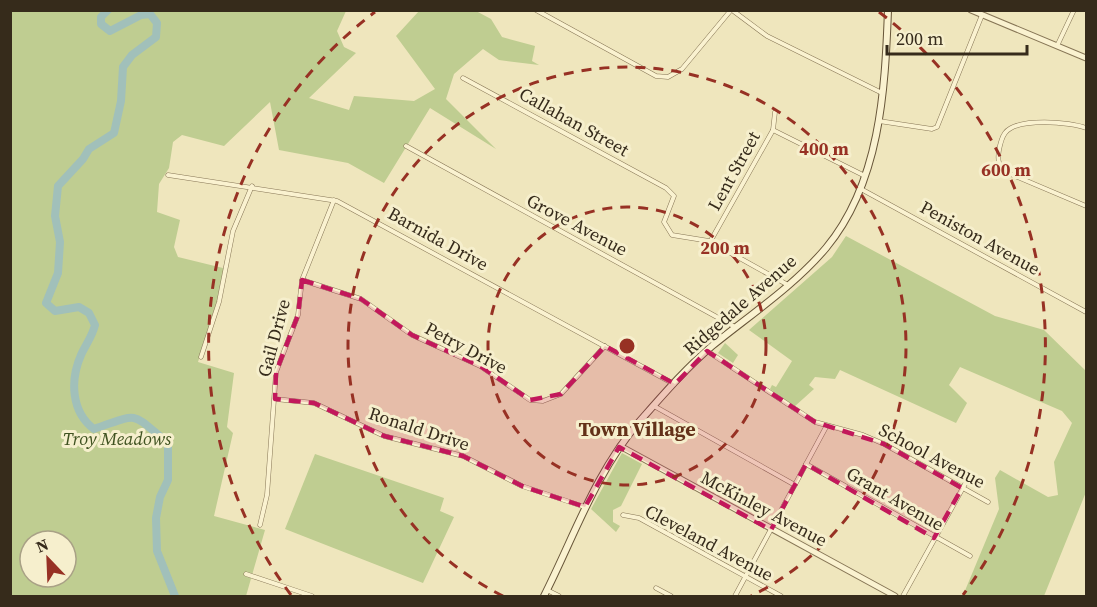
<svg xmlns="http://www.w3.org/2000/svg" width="1097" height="607" font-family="'Source Serif 4',serif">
  <rect width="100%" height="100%" fill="#efe6bd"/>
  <!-- green -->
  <g fill="#bfcd91" fill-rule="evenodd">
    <path d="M10,11H346L337,31L344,47L356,53L309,98L349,110L354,96L414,101L435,89L396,36L419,11H476L491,19L502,37L535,46L532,61L539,65L499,60L483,49L454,74L446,99L496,149L430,108L384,183L348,163L279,150L270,102L224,146L182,135L173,142L169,168L159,184L157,212L180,220L174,247L178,257L227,269L198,362L234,373L227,427L233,433L214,516L265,530L246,596H11ZM30,541H66V577H30Z"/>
    <polygon points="846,236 995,316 1044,330 1086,371 1086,492 1044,596 966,596 964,593 999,509 995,478 1000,470 1048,497 1058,495 1054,462 1072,423 1062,411 960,367 949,385 967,403 956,423 840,370 835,379 815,377 809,385 814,389 794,407 770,389 772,385 776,387 792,361 749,330 832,257"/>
    <polygon points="725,343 738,355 733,363 718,353"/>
    <polygon points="622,453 642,464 621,506 613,510 613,522 620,526 616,532 591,509"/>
    <polygon points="315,454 444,498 440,511 454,517 423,583 285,529"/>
  </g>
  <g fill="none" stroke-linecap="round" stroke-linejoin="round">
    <!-- river -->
    <path stroke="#a1c0ba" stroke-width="8" d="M108,10L101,17V24L110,31L141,15L150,14L157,23L156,37L132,55L123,67L121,101L114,133L89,149L83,159L58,186L55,216L60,242L58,273L46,303L55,311L79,307L89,313L95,325C92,337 86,344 81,355C70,380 71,412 94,429C141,413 129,411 168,443V480L160,497L156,518L157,551L175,596"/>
    <defs>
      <g id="minor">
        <polyline points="536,10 656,76 668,77 682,69 731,10"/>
        <polyline points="732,10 767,36 882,93"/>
        <polyline points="1057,46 1074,10"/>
        <polyline points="463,78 666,188 674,196 664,222 672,235 709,241 788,285"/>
        <polyline points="879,121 932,129 937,127 982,15"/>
        <path d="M1086,128C1071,122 1017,117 1005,133C1002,137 1000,145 999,150C997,162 999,167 1008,173L1086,206"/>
        <polyline points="773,130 865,176"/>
        <polyline points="406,146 735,327"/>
        <polyline points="168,175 337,201 674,384"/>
        <polyline points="861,189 1086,312"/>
        <polyline points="710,242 773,130 775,112"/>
        <polyline points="302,280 361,299 412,335 480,366 530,400 543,401 561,394 605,346"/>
        <polyline points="707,351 815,422 863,435 884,444 988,502"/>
        <polyline points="201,357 219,302 233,231 252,186"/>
        <polyline points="275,399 314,403 384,436 463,456 522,486 585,507"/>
        <polyline points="654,406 795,485"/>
        <polyline points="806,464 970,556"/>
        <polyline points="623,515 639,518 781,596"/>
        <polyline points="260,525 267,495 276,372 298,315 302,280 334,200"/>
        <polyline points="246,574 312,596"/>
        <polyline points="656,588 671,596"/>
        <polyline points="547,590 559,596"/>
        <polyline points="735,596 826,427"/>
        <polyline points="903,596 970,475"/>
      </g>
      <g id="tertiary">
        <polyline points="971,10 1086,58"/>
        <polyline points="620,446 895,596"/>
      </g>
      <path id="secondary" d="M544,596C574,537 595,473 639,422C662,396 686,368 712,346C750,315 794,286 826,248C880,183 885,91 888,10"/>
    </defs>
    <!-- minor casing -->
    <use href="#minor" stroke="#877656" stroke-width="5"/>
    <!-- tertiary casing -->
    <use href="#tertiary" stroke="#877656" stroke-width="7"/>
    <!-- secondary casing -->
    <use href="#secondary" stroke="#685639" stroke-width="8"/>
    <!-- minor -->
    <use href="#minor" stroke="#faf2d0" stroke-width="4"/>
    <!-- tertiary -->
    <use href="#tertiary" stroke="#faf2d0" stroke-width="5"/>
    <!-- secondary -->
    <use href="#secondary" stroke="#faf2d0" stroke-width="6"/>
  </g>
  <!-- marked area -->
  <path fill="#c2185b" fill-opacity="0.2" stroke="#c2185b" stroke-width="4.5" stroke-dasharray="12 8" stroke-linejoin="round" d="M302,280L361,299L412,335L480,366L530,400L561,394L605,346L675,384L707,351L815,422L884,444L962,488L934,538L806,464L771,530L619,447L585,507L522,486L463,456L384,436L314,403L275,399L276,372L298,315Z"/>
  <!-- distance rings -->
  <g fill="none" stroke="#973124" stroke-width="3" stroke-dasharray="10 8">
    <circle cx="627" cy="346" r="139"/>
    <path d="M503 596A279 279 0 1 1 751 596"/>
    <path d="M291 595A418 418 0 0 1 375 12M879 12A418 418 0 0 1 963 595"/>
  </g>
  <g text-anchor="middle" stroke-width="6" stroke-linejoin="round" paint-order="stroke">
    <!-- street labels -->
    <g font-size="18" fill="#362b1b" stroke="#f6efcd">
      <text transform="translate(574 122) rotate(29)" y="6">Callahan Street</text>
      <text transform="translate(734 171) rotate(-61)" y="6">Lent Street</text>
      <text transform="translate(577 225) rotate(28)" y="6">Grove Avenue</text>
      <text transform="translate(980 238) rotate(29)" y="6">Peniston Avenue</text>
      <text transform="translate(438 239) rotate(29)" y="6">Barnida Drive</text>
      <text transform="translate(740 305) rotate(-41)" y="6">Ridgedale Avenue</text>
      <text transform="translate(274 338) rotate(-75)" y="6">Gail Drive</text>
      <text transform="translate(466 348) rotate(28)" y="6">Petry Drive</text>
      <text transform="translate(419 429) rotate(18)" y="6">Ronald Drive</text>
      <text transform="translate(932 456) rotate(28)" y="6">School Avenue</text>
      <text transform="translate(895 499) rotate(30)" y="6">Grant Avenue</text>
      <text transform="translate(764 509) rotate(28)" y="6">McKinley Avenue</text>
      <text transform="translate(709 543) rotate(28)" y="6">Cleveland Avenue</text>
    </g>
    <!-- park labels -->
    <g font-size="18" font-style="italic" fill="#405321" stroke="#f6efcd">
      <text x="117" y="445">Troy Meadows</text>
    </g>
    <!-- neighbourhood labels -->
    <g font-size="20" font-weight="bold" fill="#633119" stroke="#f6efcd">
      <text x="637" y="436">Town Village</text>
    </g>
  </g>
  <circle cx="627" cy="346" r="9" fill="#973124" stroke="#f6efcd" stroke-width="3"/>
  <g font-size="18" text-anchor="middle" font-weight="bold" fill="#973124" stroke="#f6efcd" stroke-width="6" stroke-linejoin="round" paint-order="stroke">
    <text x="824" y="155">400 m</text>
    <text x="1006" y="176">600 m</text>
    <text x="725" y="254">200 m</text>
  </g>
  <!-- border -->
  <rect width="1097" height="607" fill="none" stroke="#362b1b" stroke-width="24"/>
  <!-- north arrow -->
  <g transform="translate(48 559) rotate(337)"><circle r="28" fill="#f6efcd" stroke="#a9a186" stroke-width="1.5"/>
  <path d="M0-4.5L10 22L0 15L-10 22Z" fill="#973124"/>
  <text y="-9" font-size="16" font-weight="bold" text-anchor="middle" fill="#362b1b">N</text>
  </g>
  <!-- scale -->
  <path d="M887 45v9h140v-9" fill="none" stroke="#362b1b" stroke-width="3"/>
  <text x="896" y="45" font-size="18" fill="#362b1b" stroke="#f6efcd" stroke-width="4.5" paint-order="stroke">200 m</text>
</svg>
